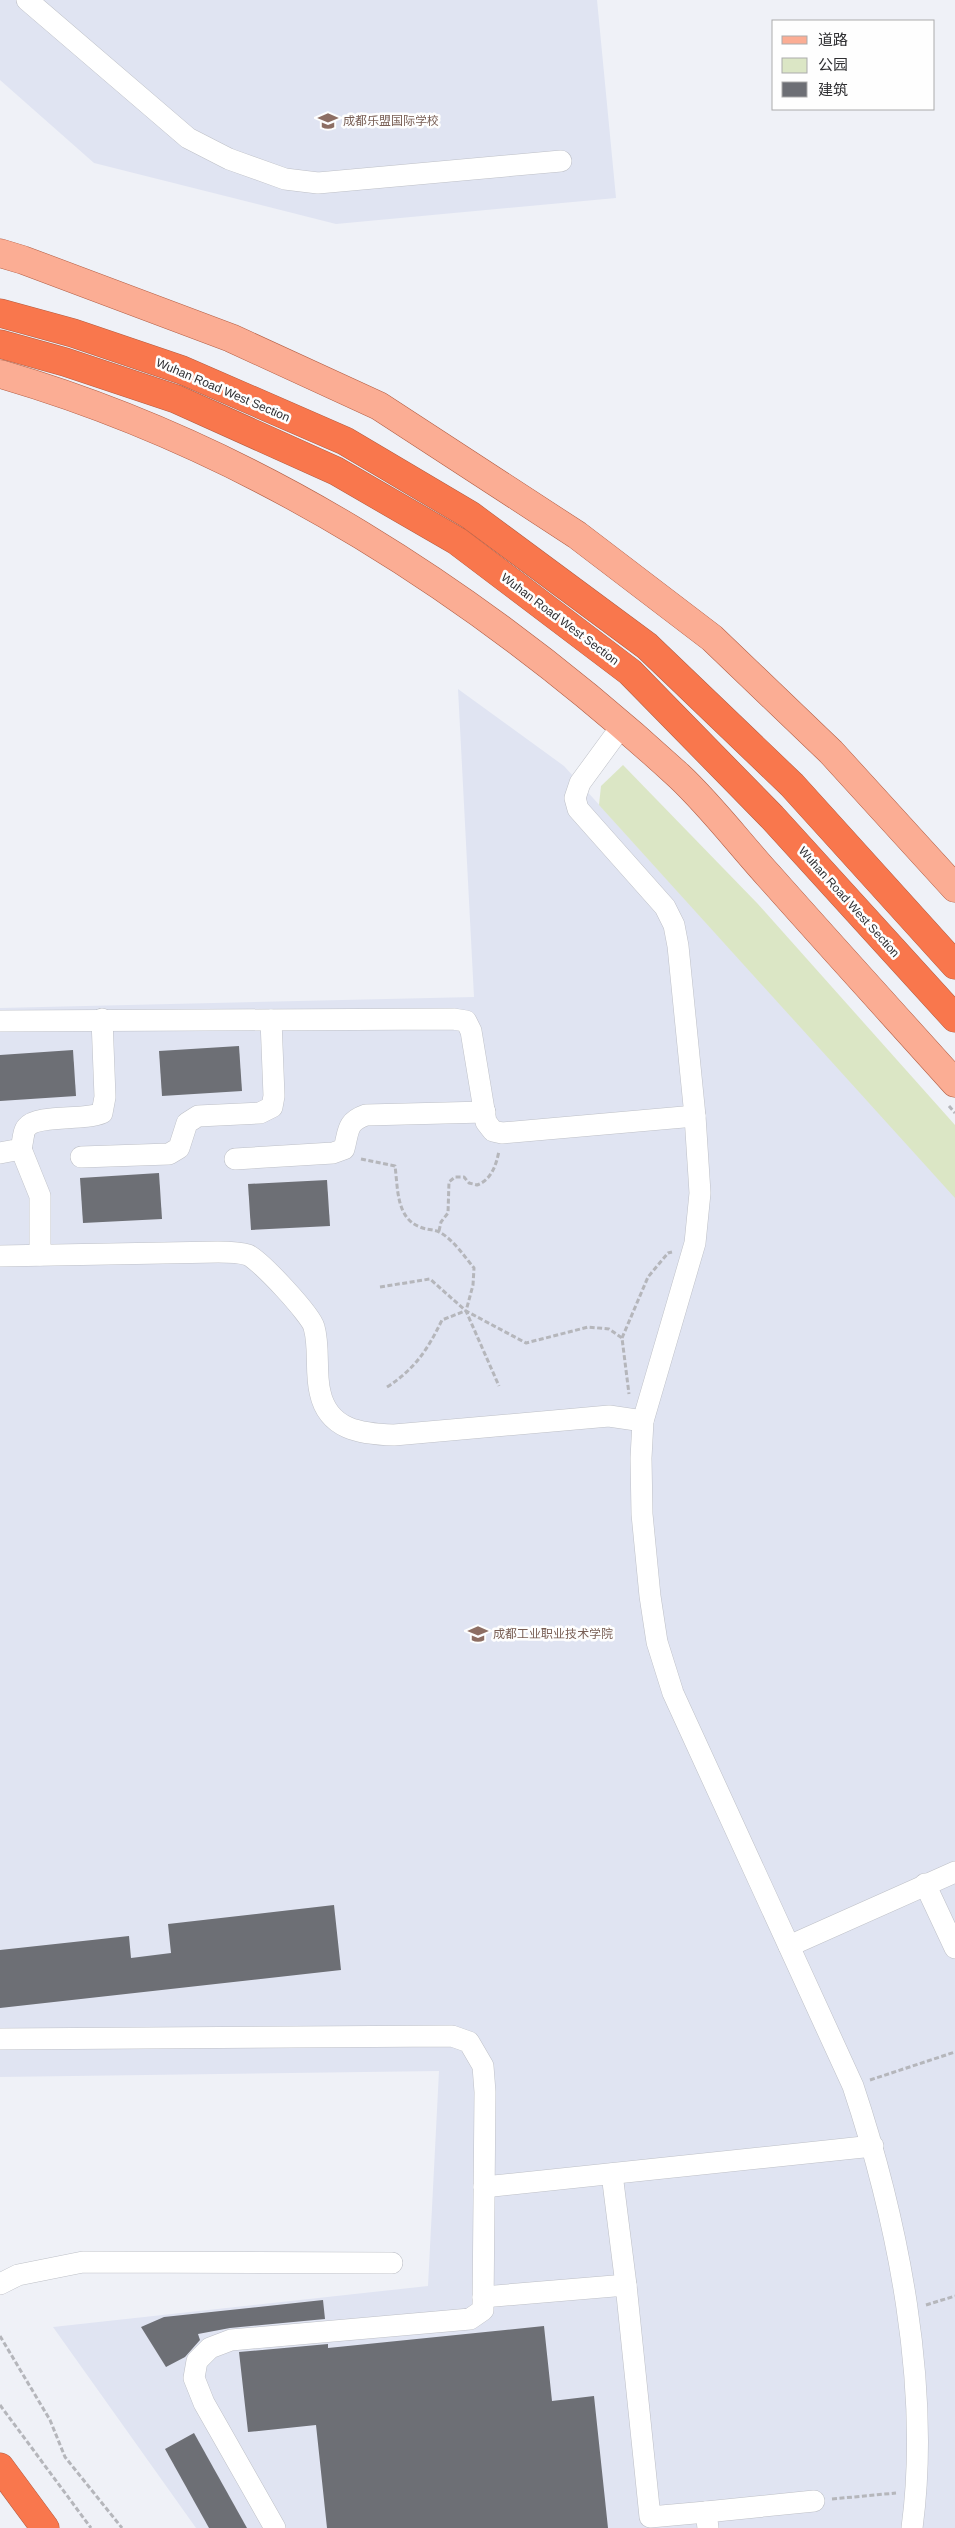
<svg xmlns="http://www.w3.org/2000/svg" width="955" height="2528" font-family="Arial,'Noto Sans SC',sans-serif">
  <rect width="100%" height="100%" fill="#eff1f7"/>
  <!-- built -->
  <g fill="#e0e4f2">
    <polygon points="0,0 597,0 616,198 336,224 94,163 0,80"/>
    <polygon points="458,689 564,766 955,1197 955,2528 196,2528 53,2327 428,2286 439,2071 0,2077 0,1008 474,997"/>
  </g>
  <!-- green -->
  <polygon fill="#dbe6c5" points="623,765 757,903 955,1125 955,1198 599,805 601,786"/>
  <!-- building -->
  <g fill="#6d6f75">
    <polygon points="239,1046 242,1091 162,1096 159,1051"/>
    <polygon points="73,1050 76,1096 0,1101 0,1055"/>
    <polygon points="159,1173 162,1219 83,1223 80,1178"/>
    <polygon points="327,1180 330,1226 251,1230 248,1184"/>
    <polygon points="334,1905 341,1970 0,2008 0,1950 129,1936 131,1958 171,1953 168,1924"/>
    <polygon points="323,2300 325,2319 230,2328 198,2334 200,2340 185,2357 166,2367 141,2327 164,2317"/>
    <polygon points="544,2326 552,2401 594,2396 608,2528 327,2528 316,2425 248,2432 239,2352 328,2344 328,2348"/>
    <polygon points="194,2433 247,2528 209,2528 165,2449"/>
  </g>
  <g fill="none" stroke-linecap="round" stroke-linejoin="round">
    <defs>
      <g id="minor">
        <polyline points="27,0 188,138 229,159 285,179 318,183 561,161"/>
        <path d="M621,727L580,783L575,798L578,809L665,907L674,925L678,946L695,1116L700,1193L695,1243L643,1421L641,1458L642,1514L650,1596L657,1642L673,1693L853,2086C898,2221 931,2386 912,2528"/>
        <polyline points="0,1021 453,1019 466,1021 471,1031 486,1122 493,1131 502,1133 695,1116"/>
        <polyline points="21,1149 40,1196 40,1255"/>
        <path d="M0,1153L21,1149C23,1142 23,1131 27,1127C38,1114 84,1121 102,1113L105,1097L102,1019"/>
        <polyline points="81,1157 169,1154 179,1148 187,1123 198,1116 260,1113 272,1107 274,1096 271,1020"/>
        <path d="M235,1159L333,1153L344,1149C349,1131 346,1122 366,1115L485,1112"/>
        <path d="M0,1256L218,1252C228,1252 239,1252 248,1255C260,1260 311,1315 314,1327C320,1348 315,1371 320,1392C328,1430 361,1434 394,1435L609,1416L643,1421"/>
        <polyline points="925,1884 955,1948"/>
        <polyline points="789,1946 955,1872"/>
        <polyline points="0,2039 452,2036 469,2042 483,2066 485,2092 483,2310 470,2319 231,2340 210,2348 197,2361 194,2378 204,2403 275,2528"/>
        <polyline points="612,2174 626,2285"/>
        <polyline points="484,2187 873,2146"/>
        <polyline points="0,2284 18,2275 83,2262 392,2263"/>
        <polyline points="483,2297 626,2285 650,2517 706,2512"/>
        <polyline points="708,2528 706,2512 814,2501"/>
      </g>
      <g id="major">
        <polyline points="0,253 23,260 231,338 379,406 577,535 712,638 831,752 955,888"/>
        <path d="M0,374C255,448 484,597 679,776C711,806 739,843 768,875C830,945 893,1014 955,1083"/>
      </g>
      <g id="highway">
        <polyline points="0,313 73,333 182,370 345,441 470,515 647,646 792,785 955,965"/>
        <polyline points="0,344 65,362 176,399 336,471 457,541 630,672 772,817 955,1018"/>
        <polyline points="0,2467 45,2528"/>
      </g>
    </defs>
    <!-- minor casing -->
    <use href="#minor" stroke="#bec0c7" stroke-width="22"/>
    <!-- major casing -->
    <use href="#major" stroke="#b25e44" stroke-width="29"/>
    <!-- highway casing -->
    <use href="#highway" stroke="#b25e44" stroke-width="29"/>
    <!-- path -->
    <g stroke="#b5b6bb" stroke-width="3" stroke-dasharray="5 2.5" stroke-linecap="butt">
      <polyline points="949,1106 955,1113"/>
      <path d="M361,1159L395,1166C398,1188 396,1218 420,1227C426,1230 433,1229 439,1232C453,1239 464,1256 474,1268L473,1285L466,1311L499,1386"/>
      <path d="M439,1231L441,1222L448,1213L449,1182L455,1177H464L469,1183L477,1185C491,1180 496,1166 499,1151"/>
      <polyline points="380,1287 430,1279 466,1311 526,1343 588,1327 609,1329 622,1338 629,1394"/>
      <polyline points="622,1338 648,1277 668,1253 672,1252"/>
      <path d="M387,1387C415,1369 428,1349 442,1320L465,1311"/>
      <polyline points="870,2080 955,2052"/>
      <polyline points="926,2305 955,2296"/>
      <polyline points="0,2336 50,2420 65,2457 122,2528"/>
      <polyline points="0,2405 91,2528"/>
      <polyline points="832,2499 896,2493"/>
    </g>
    <!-- minor -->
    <use href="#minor" stroke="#fff" stroke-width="21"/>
    <!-- major -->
    <use href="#major" stroke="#fbad94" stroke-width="28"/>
    <!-- highway -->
    <use href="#highway" stroke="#f9774d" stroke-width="28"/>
  </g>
  <!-- icons -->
  <defs>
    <symbol id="school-bare" viewBox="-9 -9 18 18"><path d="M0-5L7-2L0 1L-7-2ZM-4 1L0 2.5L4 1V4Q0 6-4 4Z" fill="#8d6e63" stroke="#fefefe" stroke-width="2.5" paint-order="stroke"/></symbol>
  </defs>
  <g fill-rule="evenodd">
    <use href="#school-bare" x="314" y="107" width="28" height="28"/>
    <use href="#school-bare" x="464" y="1620" width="28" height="28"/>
  </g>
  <g text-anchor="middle" stroke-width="5" stroke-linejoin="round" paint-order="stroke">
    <!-- education labels -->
    <g font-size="12" fill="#785e54" stroke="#fefefe" text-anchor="start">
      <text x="343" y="125">成都乐盟国际学校</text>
      <text x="493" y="1638">成都工业职业技术学院</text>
    </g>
    <!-- street labels -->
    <g font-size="12" fill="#2f2f32" stroke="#fefefe">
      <text transform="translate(223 390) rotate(23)" y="4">Wuhan Road West Section</text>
      <text transform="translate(560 619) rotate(37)" y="4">Wuhan Road West Section</text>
      <text transform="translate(849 902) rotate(48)" y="4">Wuhan Road West Section</text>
    </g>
  </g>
  <!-- legend -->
  <rect x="772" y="20" width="162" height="90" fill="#fefefe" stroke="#ababac"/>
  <rect x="782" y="36" width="25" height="8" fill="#fbad94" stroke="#ababac"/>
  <text x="818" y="45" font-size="15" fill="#2f2f32">道路</text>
  <rect x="782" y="58" width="25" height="15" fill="#dbe6c5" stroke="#ababac"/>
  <text x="818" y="70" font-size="15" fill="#2f2f32">公园</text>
  <rect x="782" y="82" width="25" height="15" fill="#6d6f75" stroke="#ababac"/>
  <text x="818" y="95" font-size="15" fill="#2f2f32">建筑</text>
</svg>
